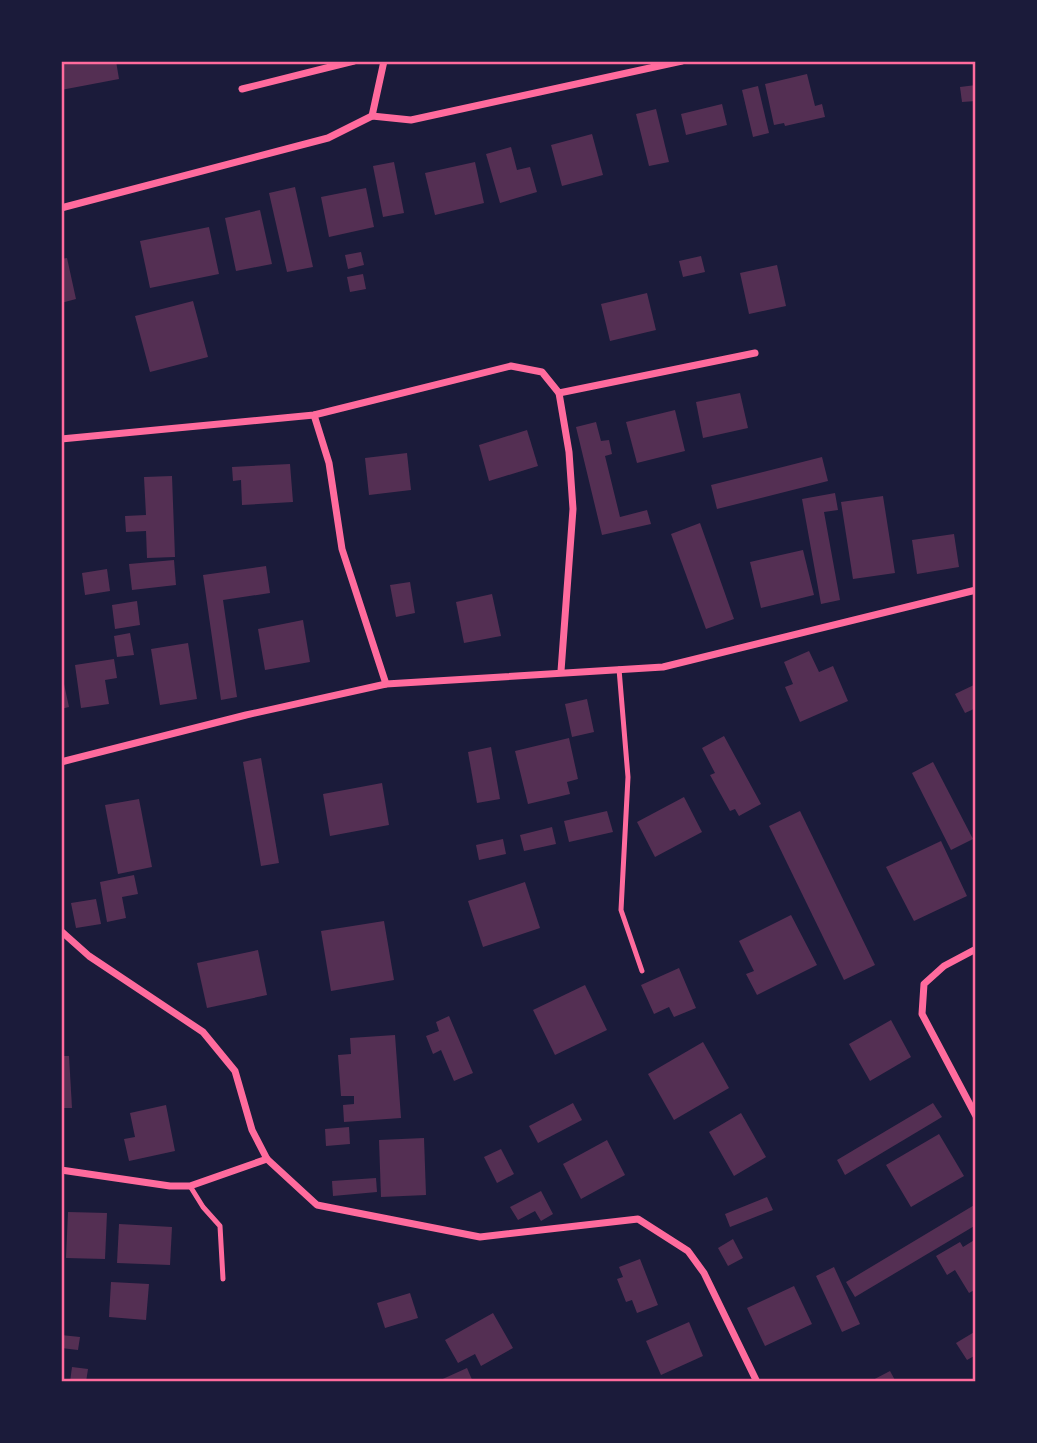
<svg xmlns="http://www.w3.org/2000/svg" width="1037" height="1443" font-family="'PT Serif',serif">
  <rect width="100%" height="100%" fill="#1b1b3a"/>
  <!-- building -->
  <g fill="#542f53">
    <polygon points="116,61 119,79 61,90 61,62"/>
    <polygon points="807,74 815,106 822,104 825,117 785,126 784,123 774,125 765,84"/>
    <polygon points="976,85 976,101 962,102 960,87"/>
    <polygon points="758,86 769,133 753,137 742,90"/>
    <polygon points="722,104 727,125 686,135 681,114"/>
    <polygon points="656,109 669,162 649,166 636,114"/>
    <polygon points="592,134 603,175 562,186 551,145"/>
    <polygon points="511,147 517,170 530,167 537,192 500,203 486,154"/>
    <polygon points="394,162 404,213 383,217 373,166"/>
    <polygon points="475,162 484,203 435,215 425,173"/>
    <polygon points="295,187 313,267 287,272 269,193"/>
    <polygon points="366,188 374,227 329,237 321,197"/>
    <polygon points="260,210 272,264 236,271 225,218"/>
    <polygon points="209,227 219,274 150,288 140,241"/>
    <polygon points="361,252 364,265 348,269 345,255"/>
    <polygon points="701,256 705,272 683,277 679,261"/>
    <polygon points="67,258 76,299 61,303 61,259"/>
    <polygon points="777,265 786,306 749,314 740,273"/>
    <polygon points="363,274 366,289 350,292 347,277"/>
    <polygon points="647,293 656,330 610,341 601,304"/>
    <polygon points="193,301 208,357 150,372 135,316"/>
    <polygon points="740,393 748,428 703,438 696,402"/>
    <polygon points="675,410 685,451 637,463 626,422"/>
    <polygon points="596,422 601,441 609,440 612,454 605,456 620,517 647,510 651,524 602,535 576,427"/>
    <polygon points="527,430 538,466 489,481 479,445"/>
    <polygon points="407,453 411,490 369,495 365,458"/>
    <polygon points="822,457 828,481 717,509 711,485"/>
    <polygon points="290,464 293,502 242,505 241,480 233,481 232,467"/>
    <polygon points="172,476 175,557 147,558 146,531 126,532 125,516 146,515 144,477"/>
    <polygon points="835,493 838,510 824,512 840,600 821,604 802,499"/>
    <polygon points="883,496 895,573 853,579 841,502"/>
    <polygon points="700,523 734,619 706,629 671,534"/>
    <polygon points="954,534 959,567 917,574 912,540"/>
    <polygon points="803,550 814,595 761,608 750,562"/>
    <polygon points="174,560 176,585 132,590 129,564"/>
    <polygon points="266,566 270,593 223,600 237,697 221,700 203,575"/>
    <polygon points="107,569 110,591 85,595 82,573"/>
    <polygon points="410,582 415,613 396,617 390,585"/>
    <polygon points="492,594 501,636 464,643 456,602"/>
    <polygon points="137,601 140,625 115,629 112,605"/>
    <polygon points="303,620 310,662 265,670 258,629"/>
    <polygon points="130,633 134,655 117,657 114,636"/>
    <polygon points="188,643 197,699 160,705 151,649"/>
    <polygon points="809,651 819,672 833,666 848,701 800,722 785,687 793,684 784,662"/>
    <polygon points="114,659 117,678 105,680 109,704 81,708 75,665"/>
    <polygon points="61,670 69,707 61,709"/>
    <polygon points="976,684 976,708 965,713 955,694"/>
    <polygon points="587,699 594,732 572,737 565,704"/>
    <polygon points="724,736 761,804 739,816 735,809 730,811 710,775 715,773 702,748"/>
    <polygon points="569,738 578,779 567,782 570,794 528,804 515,751"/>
    <polygon points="491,747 500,799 477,803 468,752"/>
    <polygon points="261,758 279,863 261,866 243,762"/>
    <polygon points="933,762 973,839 951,850 912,773"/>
    <polygon points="382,783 389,825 330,836 323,794"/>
    <polygon points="684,797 702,832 655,857 637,822"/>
    <polygon points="139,799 152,867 118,874 105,805"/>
    <polygon points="607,811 613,832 569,842 564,821"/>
    <polygon points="800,811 875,965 844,980 769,826"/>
    <polygon points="552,827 556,844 524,851 520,835"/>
    <polygon points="503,839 506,854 479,860 476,845"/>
    <polygon points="941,841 967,896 914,921 886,867"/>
    <polygon points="134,875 138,894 122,897 126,918 107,922 100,882"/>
    <polygon points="525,882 540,928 483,947 468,901"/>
    <polygon points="96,899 101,924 76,928 71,903"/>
    <polygon points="791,915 817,965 757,995 746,974 754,971 739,941"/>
    <polygon points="384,921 394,980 331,991 321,931"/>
    <polygon points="258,950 267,995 207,1008 197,963"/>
    <polygon points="679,968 696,1008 674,1017 669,1007 654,1014 641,985"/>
    <polygon points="585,985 607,1030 555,1055 533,1010"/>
    <polygon points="449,1016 473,1073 454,1081 441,1050 433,1054 426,1036 439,1031 436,1022"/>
    <polygon points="891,1020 911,1057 870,1081 849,1044"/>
    <polygon points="395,1035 401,1118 344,1122 343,1105 354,1104 354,1096 341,1096 338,1055 351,1054 350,1038"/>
    <polygon points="703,1042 729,1088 674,1120 648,1074"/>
    <polygon points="61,1056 69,1056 72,1108 61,1108"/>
    <polygon points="573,1103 582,1120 538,1143 529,1126"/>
    <polygon points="933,1103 942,1117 845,1175 837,1160"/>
    <polygon points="166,1105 175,1151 129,1161 124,1139 135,1137 130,1113"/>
    <polygon points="741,1113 766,1157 734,1176 709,1132"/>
    <polygon points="349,1127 350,1144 326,1146 325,1129"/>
    <polygon points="939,1134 964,1176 911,1207 886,1165"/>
    <polygon points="424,1138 426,1195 381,1197 379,1140"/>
    <polygon points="607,1140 625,1175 581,1199 563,1164"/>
    <polygon points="501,1149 514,1174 497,1183 484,1157"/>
    <polygon points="376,1178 377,1192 333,1196 332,1181"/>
    <polygon points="541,1191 553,1214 541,1221 535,1211 518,1220 510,1207"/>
    <polygon points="767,1197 773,1210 730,1227 725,1214"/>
    <polygon points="976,1204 976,1225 855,1297 846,1282"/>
    <polygon points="68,1212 107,1213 105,1259 66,1258"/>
    <polygon points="119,1224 172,1227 170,1265 117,1263"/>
    <polygon points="733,1239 743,1258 728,1266 718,1248"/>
    <polygon points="976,1239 976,1289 969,1293 955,1270 947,1275 936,1256 960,1242 963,1247"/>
    <polygon points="640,1259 658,1305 637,1313 632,1300 626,1302 617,1279 623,1277 619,1267"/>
    <polygon points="834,1267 860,1324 842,1332 816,1276"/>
    <polygon points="111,1282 149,1284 146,1320 109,1317"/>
    <polygon points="794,1286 812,1324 765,1346 747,1308"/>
    <polygon points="410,1293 418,1318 385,1328 377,1303"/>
    <polygon points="493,1313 513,1348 481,1366 475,1354 458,1363 445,1340"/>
    <polygon points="689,1322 703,1356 661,1375 646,1341"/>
    <polygon points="976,1331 976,1355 967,1360 956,1343"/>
    <polygon points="61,1335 80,1337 78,1350 61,1348"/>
    <polygon points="72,1367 88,1369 86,1382 70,1382"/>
    <polygon points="467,1368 473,1382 436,1382"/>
    <polygon points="890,1371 896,1382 869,1382"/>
  </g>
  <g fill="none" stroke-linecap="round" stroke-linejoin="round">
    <!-- service -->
    <g stroke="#ff6b9d" stroke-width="5">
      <polyline points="619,669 628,777 621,910 642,971"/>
      <polyline points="190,1186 203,1207 220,1226 223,1279"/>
    </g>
    <!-- minor -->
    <g stroke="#ff6b9d" stroke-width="7">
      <polyline points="242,89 354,61"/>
      <polyline points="372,116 384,61"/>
      <polyline points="61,208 328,138 372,116 411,120 682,61"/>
      <polyline points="559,393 569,452 573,509 561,671"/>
      <polyline points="314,415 329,463 342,549 386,684"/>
      <polyline points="61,439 314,415 511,366 542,372 559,393 755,353"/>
      <polyline points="61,762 246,715 386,684 663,667 976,590"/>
      <polyline points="61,931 89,956 203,1032 235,1071 252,1130 267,1159 317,1205 480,1237 638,1219 688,1251 704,1273 757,1382"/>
      <polyline points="976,949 944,966 924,984 922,1014 976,1116"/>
      <polyline points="61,1170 170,1186 190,1186 267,1159"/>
    </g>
  </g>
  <!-- border -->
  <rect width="1037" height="1443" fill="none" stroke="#1b1b3a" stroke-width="126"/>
  <rect x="63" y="63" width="911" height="1317" fill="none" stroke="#ff6b9d" stroke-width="2.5"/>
</svg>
